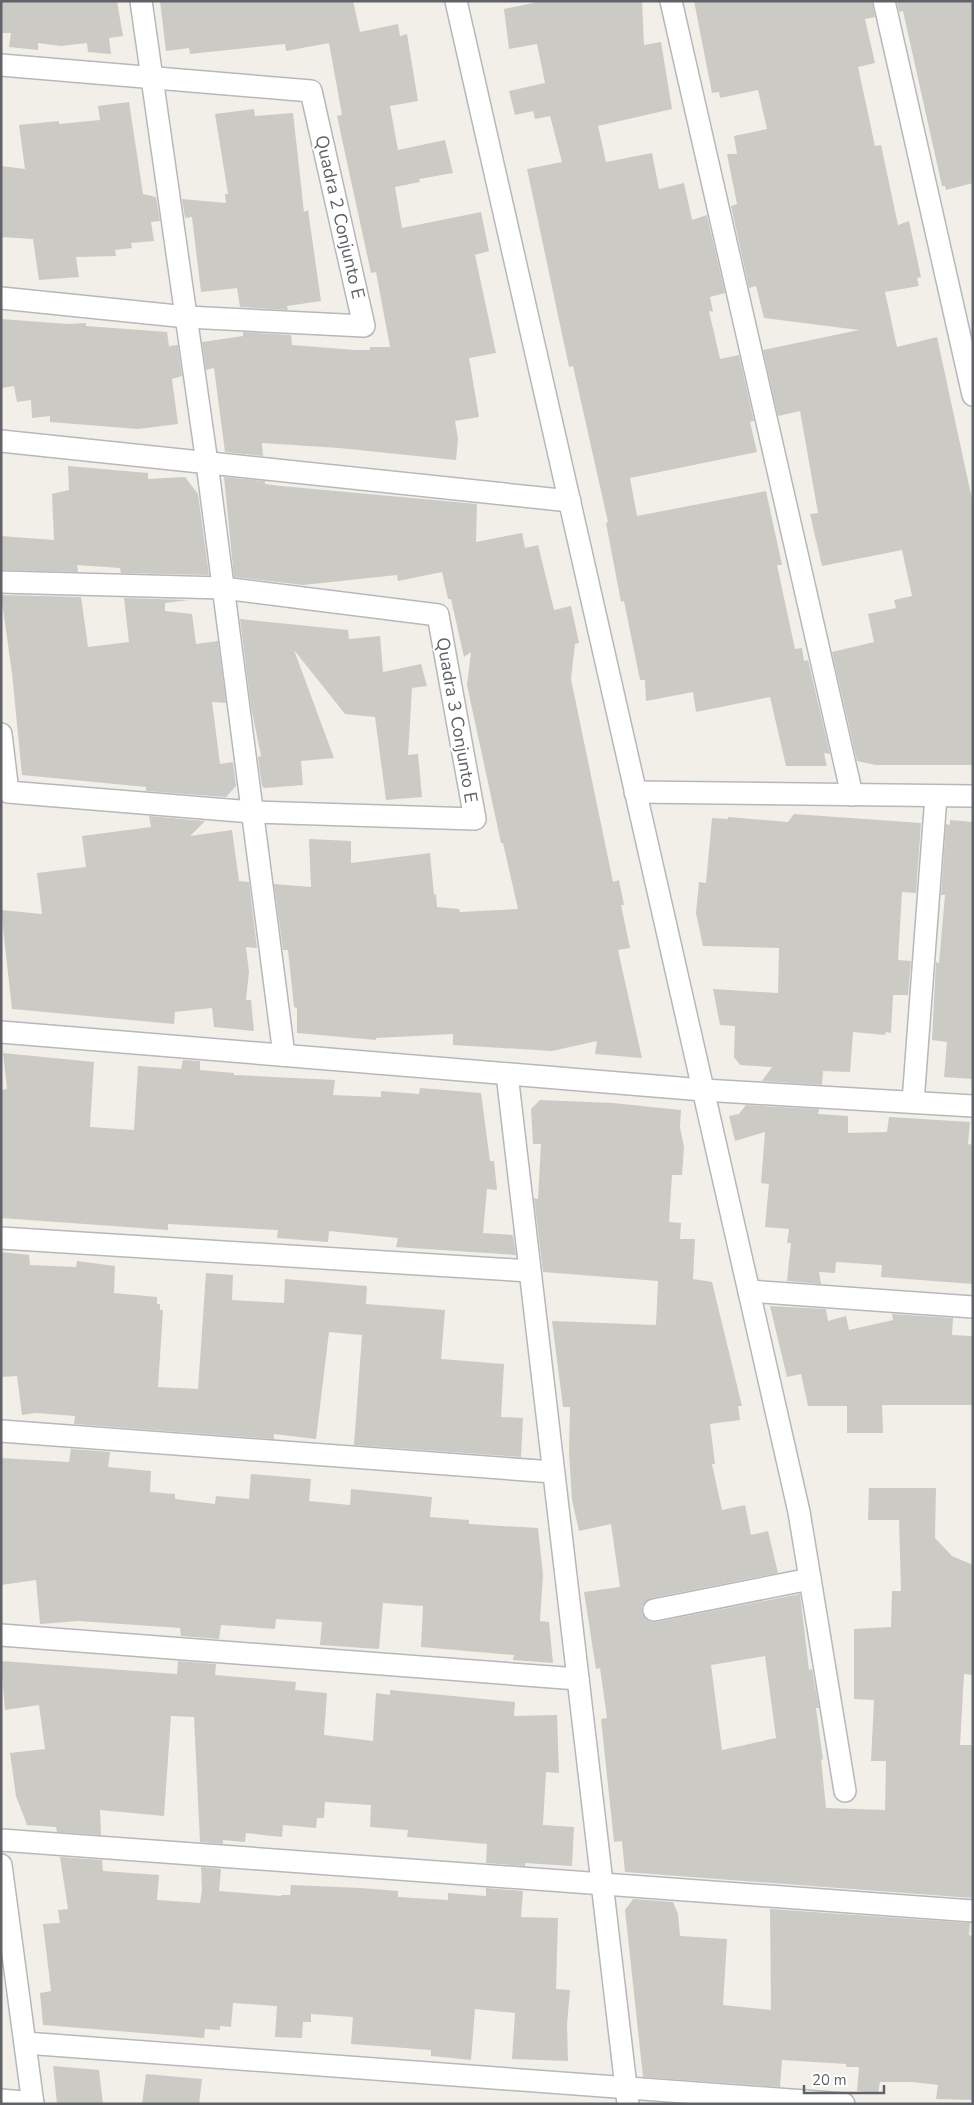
<svg xmlns="http://www.w3.org/2000/svg" width="974" height="2105" font-family="'Nunito Sans',sans-serif">
  <rect width="100%" height="100%" fill="#f1efe8"/>
  <!-- building -->
  <g fill="#cccac5" fill-rule="evenodd">
    <polygon points="1,1 117,1 123,36 109,38 111,54 88,52 87,43 61,46 38,43 38,50 9,47 11,33 1,33"/>
    <polygon points="160,1 353,1 360,32 398,24 400,36 407,34 418,101 390,106 398,150 445,140 453,173 419,179 420,182 395,187 402,228 481,212 489,251 475,255 496,353 469,358 479,417 455,421 458,439 456,460 339,448 262,443 263,456 225,452 214,368 206,370 202,342 243,336 243,332 291,335 292,345 355,350 370,350 370,347 390,347 376,272 371,273 337,116 342,115 329,43 286,51 285,44 190,54 189,48 166,51"/>
    <polygon points="542,1 642,1 644,45 661,42 672,109 598,126 606,162 652,153 659,189 684,183 692,220 707,215 725,293 710,297 713,312 709,311 720,359 739,355 754,421 750,422 757,452 630,478 637,516 766,491 782,565 777,565 795,649 802,648 804,661 808,660 830,754 824,753 827,766 786,766 770,697 696,712 693,692 646,701 645,680 640,680 624,601 621,602 606,523 608,522 573,366 569,367 527,169 562,162 550,116 535,119 533,111 515,115 509,91 545,83 537,44 509,49 504,9"/>
    <polygon points="694,1 872,1 875,17 865,19 875,63 858,67 875,146 881,145 898,225 909,221 921,277 917,278 919,286 885,292 897,347 937,337 973,504 973,765 876,765 857,761 832,652 874,642 868,614 896,608 894,600 912,596 902,550 822,566 810,514 818,513 800,411 778,416 763,350 859,330 764,318 756,286 749,288 731,206 737,204 727,154 737,154 734,136 767,129 758,90 720,98 719,92 712,93"/>
    <polygon points="897,1 973,1 973,183 946,190 945,186 942,186 903,11 899,12"/>
    <polygon points="129,102 143,194 156,197 160,221 151,222 154,241 131,243 132,248 115,250 116,256 76,257 79,277 39,280 33,239 1,237 1,166 25,169 19,125 59,121 59,124 100,120 98,106"/>
    <polygon points="254,109 255,116 293,113 304,212 308,210 321,301 287,306 288,310 240,307 237,288 201,292 192,217 185,218 182,199 226,203 225,194 228,194 215,114"/>
    <polygon points="1,319 67,324 86,323 86,326 167,332 169,346 178,345 182,376 172,379 178,424 138,429 50,422 50,416 32,418 31,400 17,402 14,386 1,388"/>
    <polygon points="68,466 148,473 148,479 185,477 198,494 209,575 121,573 120,568 77,565 78,572 1,570 1,536 54,540 52,494 69,490"/>
    <polygon points="224,477 265,481 265,484 281,486 477,504 476,542 522,533 525,548 538,545 554,610 571,606 579,643 575,644 571,679 613,882 619,880 624,905 621,905 630,948 618,950 642,1058 595,1054 597,1041 552,1051 453,1045 453,1034 376,1038 376,1040 297,1033 297,1008 294,1007 288,950 283,950 274,884 311,887 309,839 351,841 351,863 430,853 434,895 436,894 437,907 459,909 460,912 518,909 503,843 501,843 467,685 471,652 464,657 451,599 448,599 442,572 398,581 397,575 303,585 234,577"/>
    <polygon points="1,595 81,597 88,647 129,642 124,598 189,600 165,603 165,611 192,614 196,644 218,641 226,703 212,702 220,764 233,762 236,786 226,797 146,791 146,787 22,775 12,673"/>
    <polygon points="240,619 348,630 349,639 380,636 383,672 421,664 427,686 412,688 408,755 418,754 422,797 386,800 375,717 345,714 294,650 334,758 301,761 303,785 264,788 262,786 258,757 261,756 251,707"/>
    <polygon points="794,814 921,823 916,893 902,892 898,960 911,961 908,995 893,995 891,1033 886,1032 885,1035 853,1032 850,1072 823,1071 822,1085 762,1081 772,1067 740,1065 734,1057 735,1026 720,1025 713,989 778,993 779,948 703,946 696,913 699,882 706,883 712,818 728,819 728,817 788,822"/>
    <polygon points="149,816 205,821 190,836 232,830 239,881 249,882 257,948 246,947 249,972 246,1000 251,1000 254,1031 214,1027 212,1008 175,1012 174,1024 12,1009 1,910 42,914 37,873 86,867 82,836 151,827"/>
    <polygon points="950,820 973,822 973,1079 944,1077 947,1042 932,1040 936,962 939,963 943,918 945,895 941,895 946,824 950,825"/>
    <polygon points="3,1053 94,1062 90,1127 134,1130 138,1066 181,1069 183,1060 200,1061 200,1070 234,1073 234,1075 335,1080 333,1095 381,1097 381,1091 419,1094 420,1088 481,1093 490,1161 494,1161 497,1190 487,1189 483,1233 513,1235 516,1255 396,1247 398,1238 329,1231 328,1242 277,1238 278,1230 168,1224 168,1230 1,1218 1,1090 7,1089"/>
    <path d="M540,1100L613,1103L681,1110L680,1127L684,1147L682,1175H672L669,1222L681,1223L680,1239H695L693,1279L712,1282L742,1406H738L740,1420L710,1424L715,1464H712L722,1510L745,1505L751,1535L768,1531L778,1573L652,1598L642,1606V1613L650,1622H656L800,1594L809,1670L812,1669L819,1708H816L823,1760L821,1759L826,1808L885,1810L886,1761H871L874,1700L854,1699V1629L891,1627L892,1591H901L899,1520H868L869,1488H936L935,1538L952,1556L973,1565V1675L964,1674L960,1745H973L972,1898L625,1872L622,1841L614,1842L601,1719L607,1718L600,1668L596,1669L584,1592L620,1587L611,1524L579,1531L572,1500L569,1452L570,1407H563L552,1321L656,1325L658,1281L543,1272L534,1198L538,1199L541,1144H533L531,1109ZM765,1656L776,1738L722,1750L711,1665Z"/>
    <polygon points="746,1105 819,1109 818,1114 848,1116 848,1133 887,1132 889,1117 970,1122 968,1144 973,1145 973,1284 881,1277 882,1265 836,1262 835,1273 819,1272 821,1284 787,1281 791,1243 787,1243 789,1229 765,1227 769,1184 761,1183 765,1132 735,1141 729,1116 739,1114"/>
    <polygon points="1,1252 29,1255 30,1265 76,1267 77,1261 115,1266 114,1293 157,1297 157,1304 160,1304 160,1310 163,1310 158,1387 198,1389 206,1273 233,1275 232,1300 284,1303 285,1279 367,1286 366,1304 445,1310 441,1359 504,1364 501,1417 523,1418 521,1457 354,1445 362,1335 329,1332 316,1439 274,1434 274,1439 74,1424 75,1416 36,1413 22,1415 17,1376 1,1377"/>
    <polygon points="770,1306 826,1309 828,1321 846,1316 849,1330 893,1320 892,1314 953,1318 952,1335 973,1336 973,1405 882,1405 883,1433 847,1433 847,1406 808,1406 801,1374 787,1377"/>
    <polygon points="71,1449 110,1452 108,1467 151,1471 150,1492 175,1494 175,1499 215,1504 216,1496 249,1499 251,1474 311,1479 309,1501 350,1505 351,1489 432,1497 430,1517 469,1520 469,1524 538,1528 543,1575 540,1621 549,1622 553,1663 513,1660 514,1655 421,1647 423,1606 383,1603 379,1649 320,1645 322,1622 276,1619 275,1629 221,1625 219,1639 181,1636 180,1628 78,1621 40,1624 36,1580 1,1585 1,1458 69,1462"/>
    <polygon points="1,1661 177,1674 178,1661 216,1664 215,1675 296,1682 295,1690 327,1693 324,1735 373,1741 376,1693 390,1695 390,1690 515,1702 514,1716 557,1715 559,1773 546,1772 543,1825 574,1827 572,1866 525,1863 525,1866 486,1863 487,1844 407,1837 408,1830 370,1827 371,1805 325,1802 324,1818 317,1818 316,1828 283,1825 282,1837 246,1833 245,1842 223,1840 223,1844 200,1842 194,1717 171,1716 164,1816 100,1810 101,1835 57,1832 56,1827 27,1825 16,1796 10,1753 45,1749 39,1705 5,1710"/>
    <polygon points="60,1857 102,1860 103,1871 159,1875 157,1900 200,1903 202,1890 201,1867 221,1869 219,1891 281,1896 281,1895 290,1895 291,1885 360,1888 398,1891 398,1897 448,1900 448,1893 486,1896 486,1888 523,1891 521,1917 558,1918 556,1989 570,1990 567,2024 568,2061 512,2059 515,2013 475,2009 471,2060 431,2056 431,2050 351,2044 353,2017 311,2014 311,2022 303,2022 302,2038 275,2037 277,2006 233,2003 231,2027 220,2026 220,2030 205,2029 204,2038 43,2025 40,1993 51,1991 43,1924 60,1923 58,1910 68,1909"/>
    <polygon points="633,1899 673,1902 678,1914 680,1936 727,1939 723,2005 771,2010 770,1909 970,1923 969,1935 973,1936 973,2100 936,2099 938,2085 912,2082 880,2082 878,2093 857,2091 859,2067 846,2067 846,2064 782,2060 780,2087 643,2077 625,1910"/>
    <polygon points="53,2066 99,2070 103,2104 57,2104"/>
    <polygon points="146,2074 202,2079 199,2104 142,2104"/>
  </g>
  <g fill="none" stroke-linecap="round" stroke-linejoin="round">
    <defs>
      <g id="minor">
        <polyline points="141,1 207,463 284,1055"/>
        <polyline points="456,1 799,1512 845,1791"/>
        <polyline points="671,1 852,795"/>
        <polyline points="884,1 973,395"/>
        <polyline points="1,65 311,91 364,326 187,317 1,298"/>
        <polyline points="1,441 570,501"/>
        <polyline points="1,582 223,588 438,615 475,819 252,812 8,792 1,734"/>
        <polyline points="635,792 973,796"/>
        <polyline points="1,1032 703,1090 973,1106"/>
        <polyline points="507,1074 628,2104"/>
        <polyline points="913,1102 936,796"/>
        <polyline points="1,1238 530,1271"/>
        <polyline points="749,1291 973,1307"/>
        <polyline points="1,1431 553,1472"/>
        <polyline points="654,1610 810,1579"/>
        <polyline points="1,1635 578,1679"/>
        <polyline points="1,1840 973,1911"/>
        <polyline points="1,1865 33,2104"/>
        <polyline points="25,2043 844,2104"/>
        <polyline points="1,2100 33,2103"/>
      </g>
    </defs>
    <!-- minor casing -->
    <use href="#minor" stroke="#b5b8bc" stroke-width="24"/>
    <!-- minor -->
    <use href="#minor" stroke="#fff" stroke-width="21"/>
  </g>
  <g text-anchor="middle" stroke-width="4.5" stroke-linejoin="round" paint-order="stroke">
    <!-- street labels -->
    <g font-size="18" fill="#5f6368" stroke="#fff">
      <text transform="translate(340 217) rotate(77)" y="6">Quadra 2 Conjunto E</text>
      <text transform="translate(457 720) rotate(80)" y="6">Quadra 3 Conjunto E</text>
    </g>
  </g>
  <!-- border -->
  <rect width="974" height="2105" fill="none" stroke="#5f6368" stroke-width="5"/>
  <!-- scale -->
  <path d="M804 2085v8h80v-8" fill="none" stroke="#5f6368" stroke-width="2.5"/>
  <text x="812" y="2085" font-size="15" fill="#5f6368" stroke="#ffffff" stroke-width="4" paint-order="stroke">20 m</text>
</svg>
